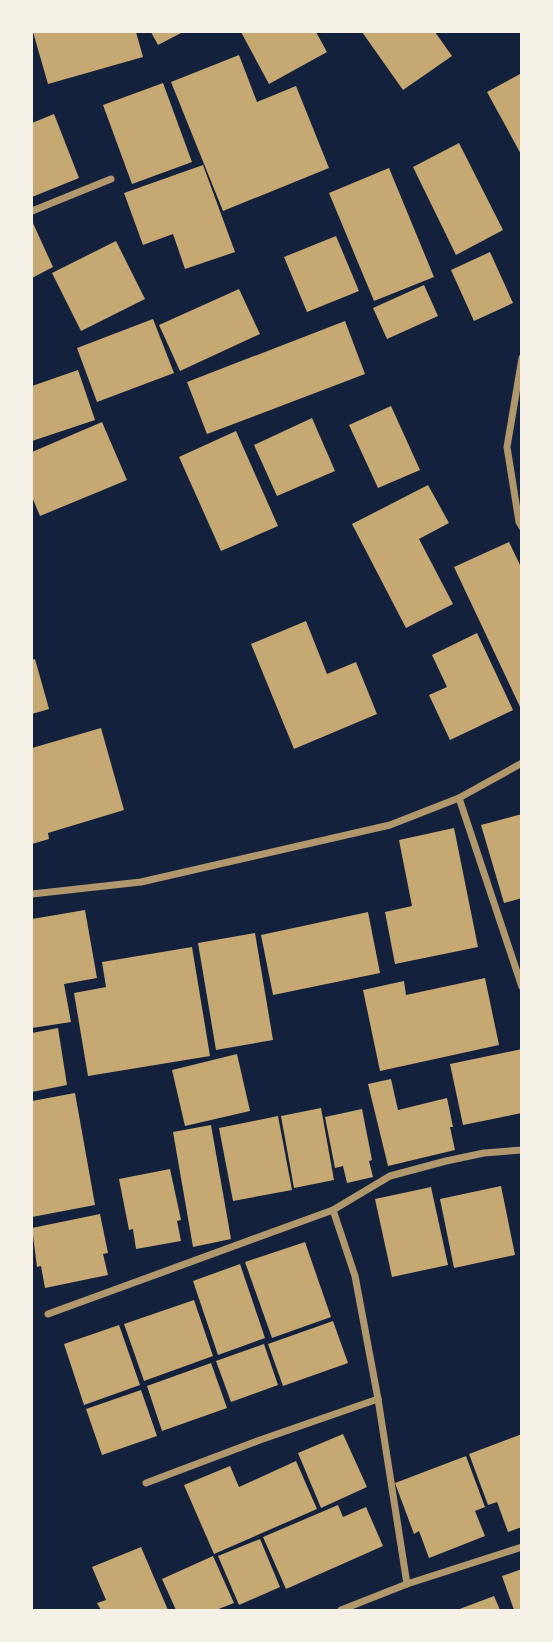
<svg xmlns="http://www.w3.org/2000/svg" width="553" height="1642" font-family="'Varela Round',sans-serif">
  <rect width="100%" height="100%" fill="#14213d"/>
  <!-- building -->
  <g fill="#c6a872">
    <polygon points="33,32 136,32 143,57 48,84"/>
    <polygon points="151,32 183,32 158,45"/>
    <polygon points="241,32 316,32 327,52 269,84"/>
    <polygon points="362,32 435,32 452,56 403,90"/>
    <polygon points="239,55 257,102 296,86 329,168 223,211 171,82"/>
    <polygon points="522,73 522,156 487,92"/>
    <polygon points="163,83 192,162 132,184 103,105"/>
    <polygon points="54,114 79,178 32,197 32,123"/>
    <polygon points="459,143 503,230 456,255 413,167"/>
    <polygon points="203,165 235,252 185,269 173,234 143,245 124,193"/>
    <polygon points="389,168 434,277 374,301 329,193"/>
    <polygon points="32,221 53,267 32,278"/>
    <polygon points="336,236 359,291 307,312 284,257"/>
    <polygon points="116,241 145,299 81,331 52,273"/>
    <polygon points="490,252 513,303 474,321 451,270"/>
    <polygon points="424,285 438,316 387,339 373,308"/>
    <polygon points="239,289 260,334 180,371 159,325"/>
    <polygon points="153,319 174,373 97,402 77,348"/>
    <polygon points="345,321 365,374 207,434 187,382"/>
    <polygon points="78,370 95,420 32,441 32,386"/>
    <polygon points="391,406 420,470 378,488 349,425"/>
    <polygon points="312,418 335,471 277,496 254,445"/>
    <polygon points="102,422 127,480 40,516 32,497 32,452"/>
    <polygon points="236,431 278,526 221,551 179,457"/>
    <polygon points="428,485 449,523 419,539 453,604 406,628 352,524"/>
    <polygon points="509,542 522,569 522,711 454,567"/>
    <polygon points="306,621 327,674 356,662 377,714 294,749 251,644"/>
    <polygon points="477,633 513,710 450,740 429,695 447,687 432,655"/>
    <polygon points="35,659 49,709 32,714 32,660"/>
    <polygon points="101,728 124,810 48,833 49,839 32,844 32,748"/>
    <polygon points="522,814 522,898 504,903 481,825"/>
    <polygon points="454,828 478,947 395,964 385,912 412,906 399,840"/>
    <polygon points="85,910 97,978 64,984 71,1022 32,1028 32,919"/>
    <polygon points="368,912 380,973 273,995 261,935"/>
    <polygon points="255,933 273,1040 216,1050 198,943"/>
    <polygon points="192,947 210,1056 88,1076 74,993 106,987 102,962"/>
    <polygon points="485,978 499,1045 380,1071 363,990 404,981 406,995"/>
    <polygon points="58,1028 67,1085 32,1092 32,1033"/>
    <polygon points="522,1049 522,1113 463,1125 450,1064"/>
    <polygon points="237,1054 250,1111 185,1126 172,1070"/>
    <polygon points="391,1079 398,1110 447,1098 453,1127 450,1127 455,1150 388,1166 368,1084"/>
    <polygon points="75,1093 95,1205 32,1217 32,1101"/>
    <polygon points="321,1108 334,1180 294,1188 281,1116"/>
    <polygon points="362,1109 372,1160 369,1161 373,1177 347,1183 343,1166 335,1168 325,1117"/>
    <polygon points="278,1116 292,1190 233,1201 219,1128"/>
    <polygon points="211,1125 231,1239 193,1247 173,1132"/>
    <polygon points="170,1169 181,1220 177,1221 181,1241 136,1249 133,1229 129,1230 119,1179"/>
    <polygon points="501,1186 515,1255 454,1268 440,1199"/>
    <polygon points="431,1187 448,1265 392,1277 375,1199"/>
    <polygon points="100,1214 108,1253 103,1254 108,1275 45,1288 41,1266 37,1267 32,1228"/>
    <polygon points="305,1242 331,1317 272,1338 245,1262"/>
    <polygon points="240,1264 265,1338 218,1355 193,1281"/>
    <polygon points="194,1300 213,1356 144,1381 124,1324"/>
    <polygon points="333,1321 348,1363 283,1386 268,1344"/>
    <polygon points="119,1325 140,1385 84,1405 64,1344"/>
    <polygon points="264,1344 278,1385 231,1402 216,1361"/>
    <polygon points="211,1363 227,1408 162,1431 147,1386"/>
    <polygon points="141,1390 157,1436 102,1455 86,1409"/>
    <polygon points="343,1434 367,1487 321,1508 298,1453"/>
    <polygon points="522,1434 522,1527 508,1532 497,1502 488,1505 469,1454"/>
    <polygon points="466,1456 485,1507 475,1511 485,1536 429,1558 419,1531 414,1534 395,1483"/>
    <polygon points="296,1461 317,1509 214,1554 184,1485 230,1466 239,1487"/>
    <polygon points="338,1505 343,1517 366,1507 383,1546 286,1589 263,1537"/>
    <polygon points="260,1539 280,1587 239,1605 218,1556"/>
    <polygon points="141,1547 168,1610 101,1610 97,1603 106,1600 92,1567"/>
    <polygon points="213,1556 234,1603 216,1610 176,1610 162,1579"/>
    <polygon points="522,1569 522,1610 514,1610 502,1576"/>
    <polygon points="494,1596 500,1610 457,1610"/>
  </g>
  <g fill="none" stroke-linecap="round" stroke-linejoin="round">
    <!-- minor -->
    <g stroke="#b1986c" stroke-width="7">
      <polyline points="32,211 111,179"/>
      <polyline points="522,358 507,447 519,522 522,527"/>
      <polyline points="459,798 522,987"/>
      <polyline points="32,894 141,882 390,825 459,798 522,763"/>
      <polyline points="333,1210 390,1176 446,1161 484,1153 522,1150"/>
      <polyline points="48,1314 333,1210 355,1276 378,1399 407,1584"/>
      <polyline points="146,1483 260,1440 378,1399"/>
      <polyline points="341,1610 407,1584 522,1547"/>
    </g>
  </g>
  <!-- border -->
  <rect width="553" height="1642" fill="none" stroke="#f6f1e7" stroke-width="66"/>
</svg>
